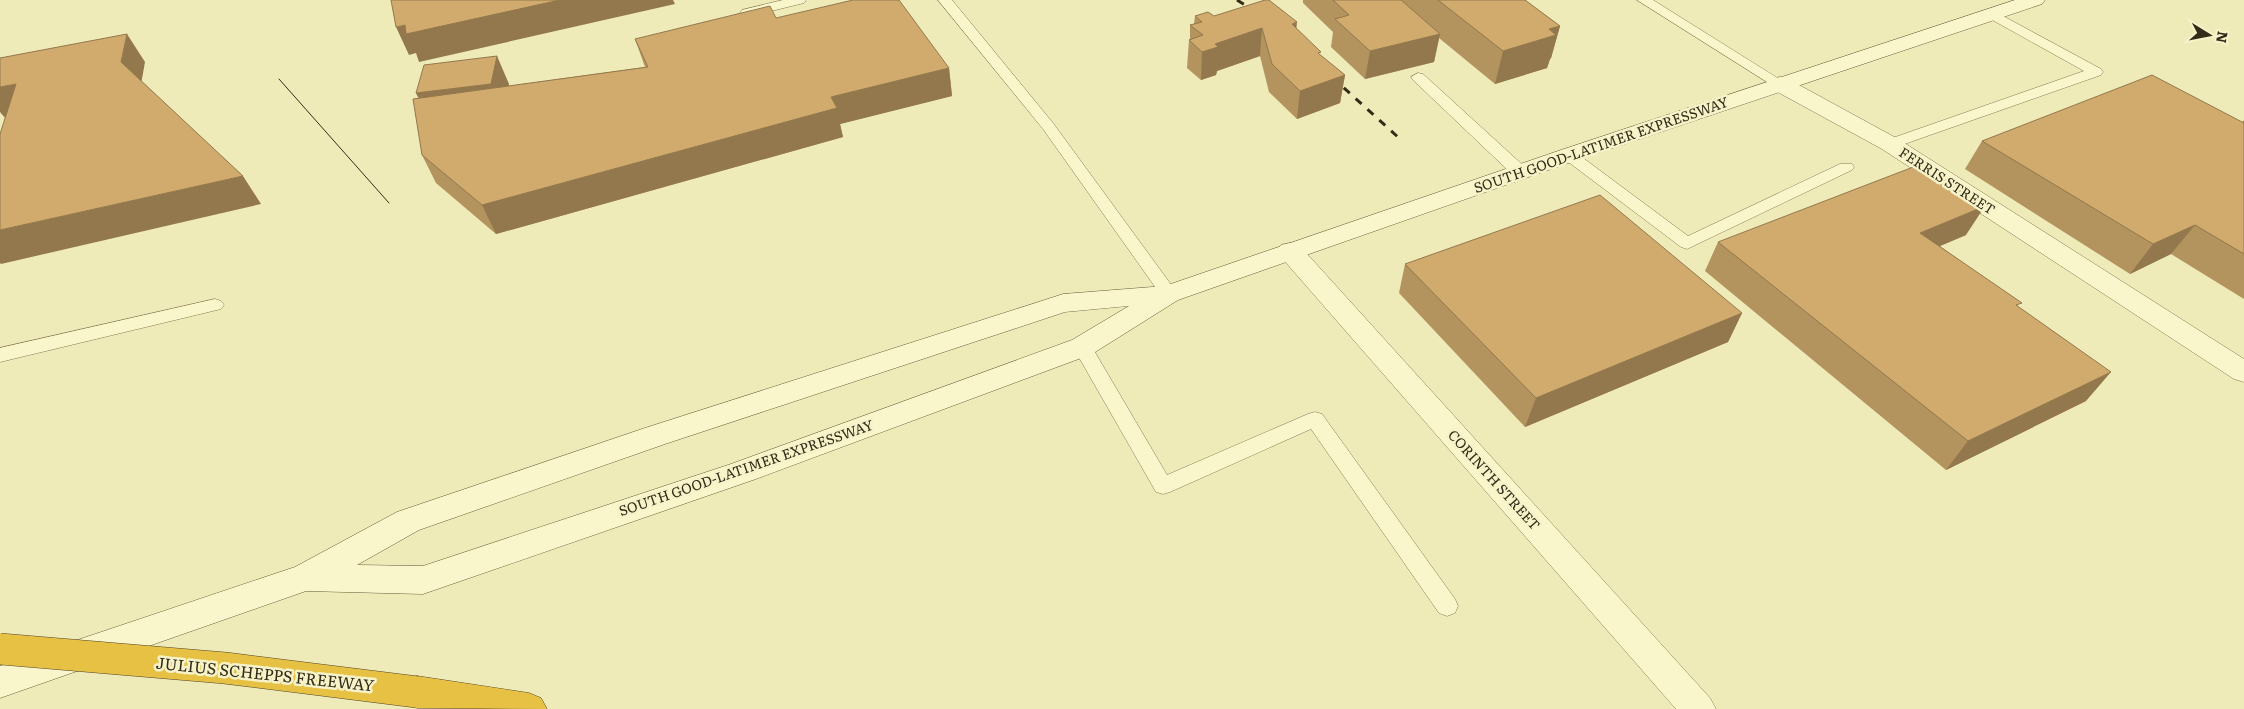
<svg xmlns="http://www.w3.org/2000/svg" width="2244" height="709" font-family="Literata,serif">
  <rect width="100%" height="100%" fill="#efebb9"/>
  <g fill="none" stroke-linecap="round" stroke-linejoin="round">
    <defs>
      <g id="service">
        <polygon points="783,0 806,0 804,3 747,17 740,13 742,10"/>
        <polygon points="938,0 952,0 1053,123 1175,290 1178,294 1175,298 1169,300 1163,298 1043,129"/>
        <polygon points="1637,0 1653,0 1787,84 1785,87 1775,87"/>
        <polygon points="1992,10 2101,69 2103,72 2101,75 1896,147 1884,147 1882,144 1884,141 2084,71 1987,17 1985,14"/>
        <polygon points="1418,73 1423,74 1526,168 1528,172 1526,176 1514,176 1413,80 1411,77"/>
        <polygon points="1569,150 1575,152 1688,236 1840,164 1852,164 1854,167 1852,170 1687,249 1681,247 1563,158 1561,155 1563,152"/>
        <polygon points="215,299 221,301 224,305 221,309 0,362 0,348"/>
        <polygon points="1082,340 1089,342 1167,475 1308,414 1315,412 1322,414 1455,599 1458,606 1455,613 1447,616 1439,613 1311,429 1170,492 1163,494 1156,492 1073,347 1075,342"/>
      </g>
      <g id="minor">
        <polygon points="1780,77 1788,79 1898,139 2244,359 2244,382 2234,379 1882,149 1772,89 1769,84 1772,79"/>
        <polygon points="1290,243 1299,245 1710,698 1716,709 1676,709 1281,257 1277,251 1281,245"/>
      </g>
      <path id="secondary" d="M2015,0H2045L2042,4L1577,160L1178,300L1092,354L753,480L423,594L306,591L0,698V666L295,567L397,512L645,428L1054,297L1063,294L1165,286L1561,150ZM1129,306L1072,340L731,464L423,566L357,565L419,530L665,444L1065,312Z"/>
      <polygon id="motorway" points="417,676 529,693 541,698 547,709 417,708 405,703 400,692 405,681"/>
    </defs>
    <!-- service casing -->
    <use href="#service" stroke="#867953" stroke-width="1"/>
    <!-- minor casing -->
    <use href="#minor" stroke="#867953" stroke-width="1"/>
    <!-- secondary casing -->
    <use href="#secondary" stroke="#685a37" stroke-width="1"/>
    <!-- motorway casing -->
    <use href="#motorway" stroke="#534529" stroke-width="1"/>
    <!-- service -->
    <use href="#service" fill="#faf6cc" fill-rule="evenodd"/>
    <!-- minor -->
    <use href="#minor" fill="#faf6cc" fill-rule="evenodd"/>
    <!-- secondary -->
    <use href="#secondary" fill="#faf6cc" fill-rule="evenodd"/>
    <!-- motorway -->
    <use href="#motorway" fill="#e6c143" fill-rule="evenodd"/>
    <!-- tram -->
    <polyline stroke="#342c19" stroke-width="1" points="279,79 389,203"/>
    <!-- rail -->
    <g stroke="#342c19" stroke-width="3" stroke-dasharray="8 8" stroke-linecap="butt">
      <polyline points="1237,0 1258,13"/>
      <polyline points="1332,77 1399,138"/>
    </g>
    <defs>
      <polyline id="motorway-bridge" points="0,649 225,668 417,692"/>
    </defs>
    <!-- motorway-bridge casing -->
    <use href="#motorway-bridge" stroke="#534529" stroke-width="32" stroke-linecap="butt"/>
    <!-- motorway-bridge -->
    <use href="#motorway-bridge" stroke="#e6c143" stroke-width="31"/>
  </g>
  <!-- wall -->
  <g fill="#b3935e">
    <polygon points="1303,0 1525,0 1560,26 1551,58 1550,59 1547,68 1495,84 1439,38 1434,62 1365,79 1331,47 1333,32 1303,3"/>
    <polygon points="1195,16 1214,16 1296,28 1321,56 1345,75 1340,103 1297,119 1269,92 1260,56 1217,71 1216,75 1201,80 1187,68 1189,40 1190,39 1190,25 1194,24"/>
    <polygon points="776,18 949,68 952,96 840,124 843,137 496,234 436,183 422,155 419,98 416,93 509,84 508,86 645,67 635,39"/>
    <polygon points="2244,120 2244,299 2171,254 2130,274 1965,169 1982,141 2242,122"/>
    <polygon points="1966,235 1940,246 2019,307 2086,401 1946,470 1705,271 1718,242"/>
    <polygon points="1405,264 1742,313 1728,342 1525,427 1399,293"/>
  </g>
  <!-- shaded-wall -->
  <g fill="#92784c">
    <polygon points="560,0 673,0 675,4 419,62 416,53 409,55 396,27"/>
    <polygon points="1297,22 1294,50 1292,24"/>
    <polygon points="1560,26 1551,58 1550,59 1547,68 1495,84 1503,51 1549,29"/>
    <polygon points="1262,28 1260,56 1217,71 1216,75 1201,80 1202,52 1215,44"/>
    <polygon points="127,34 145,62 140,90 121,62"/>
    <polygon points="1440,34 1434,62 1365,79 1370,51"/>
    <polygon points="497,56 509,84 503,113 430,122 416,93"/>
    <polygon points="949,68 952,96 840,124 843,137 496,234 482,205 831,97"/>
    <polygon points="1345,75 1340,103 1297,119 1300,91"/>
    <polygon points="16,84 6,119 0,112 0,87"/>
    <polygon points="243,176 261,204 1,264 0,263 0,230"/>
    <polygon points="1985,206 1966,235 1902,262 1920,233"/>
    <polygon points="2195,225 2171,254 2130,274 2153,244"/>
    <polygon points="1742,313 1728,342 1525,427 1536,398"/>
    <polygon points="2111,372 2086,401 1946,470 1968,441"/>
  </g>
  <!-- building -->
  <g fill="#d0ab6d" stroke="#92784c">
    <polygon points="391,0 560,0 406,34 405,25 396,27"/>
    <polygon points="853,0 899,0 949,68 831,97 837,108 482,205 422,155 413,99 648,67 635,39 770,6 776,18"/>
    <polygon points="1265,0 1269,0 1297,22 1292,24 1321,52 1318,53 1345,75 1300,91 1272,64 1262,28 1215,44 1218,47 1202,52 1189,40 1203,35 1190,25 1202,22 1195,16 1208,12 1214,16"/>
    <polygon points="1333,0 1401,0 1440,34 1370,51 1335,19 1349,15"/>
    <polygon points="1438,0 1525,0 1560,26 1549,29 1556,35 1503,51"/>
    <polygon points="127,34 121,62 243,176 0,230 0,134 16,84 0,87 0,58"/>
    <polygon points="497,56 491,84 416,93 424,65"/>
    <polygon points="2152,75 2244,123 2244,254 2195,225 2153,244 1982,141"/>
    <polygon points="1921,164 1985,206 1920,233 2022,303 2016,305 2111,372 1968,441 1718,242"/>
    <polygon points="1600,195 1742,313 1536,398 1405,264"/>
  </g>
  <g text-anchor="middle" stroke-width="5" stroke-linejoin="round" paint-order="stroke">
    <!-- street labels -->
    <g font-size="14" fill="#342c19" stroke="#f7f3c9">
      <text transform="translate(1601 145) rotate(-19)" y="5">SOUTH GOOD-LATIMER EXPRESSWAY</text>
      <text transform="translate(1947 181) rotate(33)" y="5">FERRIS STREET</text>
      <text transform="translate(746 468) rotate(-19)" y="5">SOUTH GOOD-LATIMER EXPRESSWAY</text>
      <text transform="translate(1494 480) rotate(48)" y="5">CORINTH STREET</text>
    </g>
    <!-- near-street labels -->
    <g font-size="16" fill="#342c19" stroke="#f7f3c9">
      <text transform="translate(265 674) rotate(6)" y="6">JULIUS SCHEPPS FREEWAY</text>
    </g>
  </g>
  <!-- north arrow -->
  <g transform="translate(2209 35) rotate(100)" stroke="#f7f3c9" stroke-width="4" paint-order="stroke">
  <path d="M0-4L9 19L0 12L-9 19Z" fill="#342c19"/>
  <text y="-8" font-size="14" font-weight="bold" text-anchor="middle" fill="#342c19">N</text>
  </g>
</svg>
